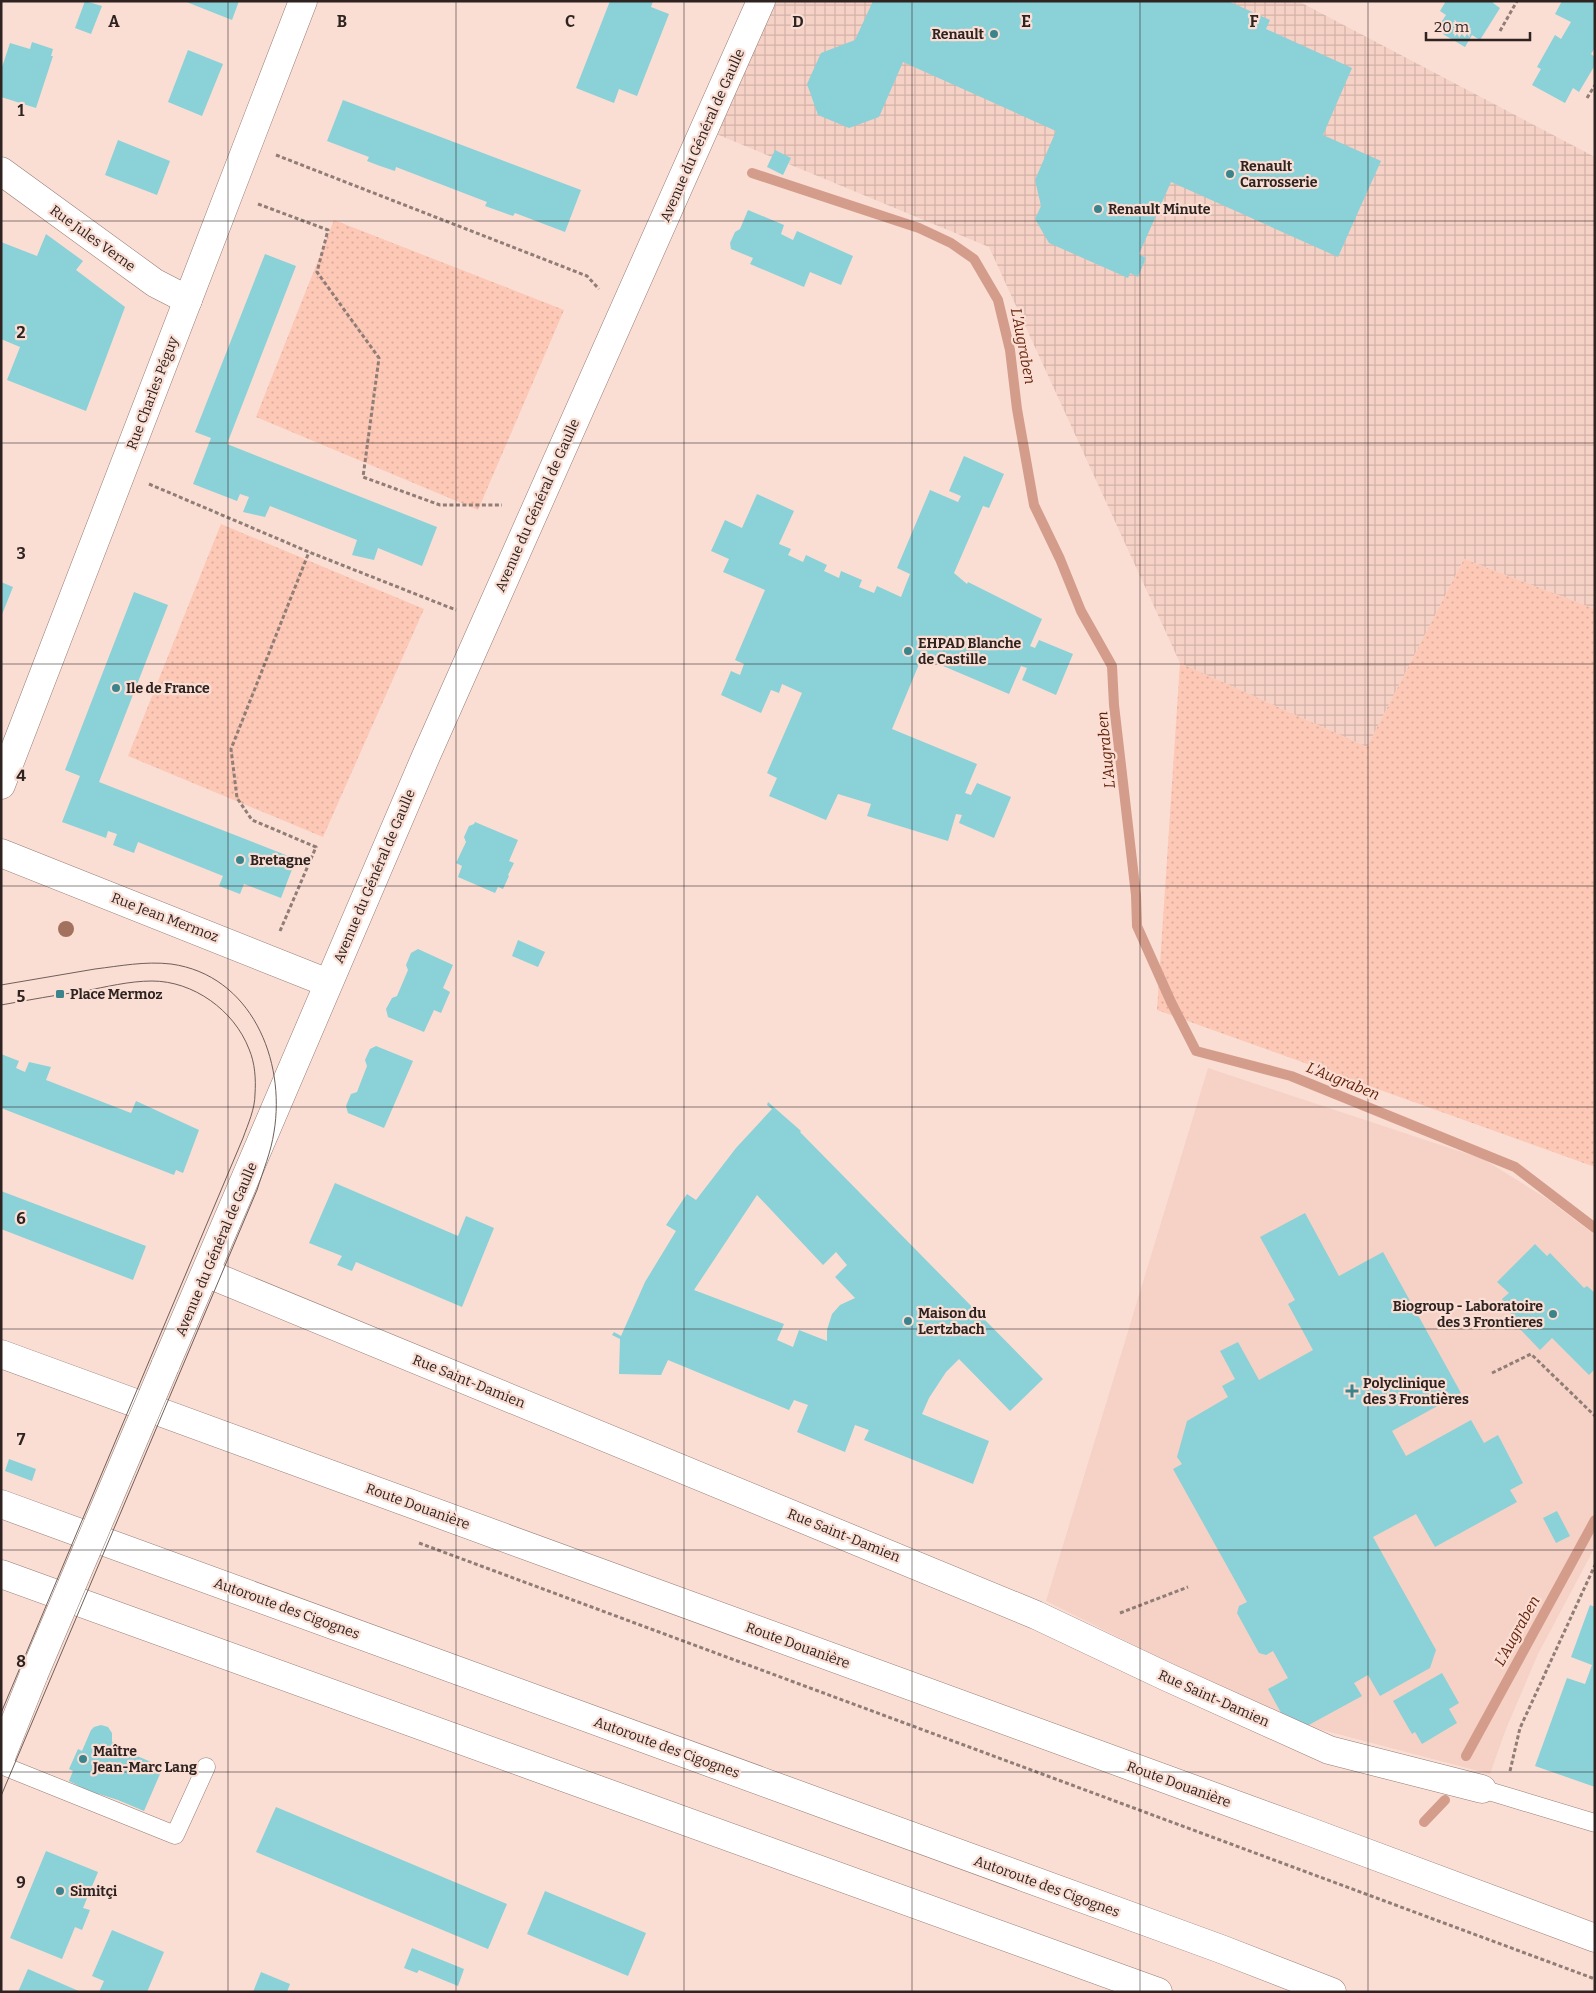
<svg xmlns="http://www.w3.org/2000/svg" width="1596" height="1993" font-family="Bitter,serif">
  <defs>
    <pattern id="industrial-grid" width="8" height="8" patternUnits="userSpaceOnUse" patternTransform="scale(1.25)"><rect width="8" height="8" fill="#f6d1c5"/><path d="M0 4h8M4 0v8" fill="none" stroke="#d3b3a9"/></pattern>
    <pattern id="grass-dots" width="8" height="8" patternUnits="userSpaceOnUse" patternTransform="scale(1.25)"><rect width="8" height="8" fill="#fdc8b6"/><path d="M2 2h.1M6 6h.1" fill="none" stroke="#d9ac9c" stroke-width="1.8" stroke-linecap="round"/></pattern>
  </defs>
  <rect width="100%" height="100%" fill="#faded4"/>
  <!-- built -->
  <polygon fill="#f6d1c5" points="1208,1068 1483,1159 1546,1198 1595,1235 1595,1547 1538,1654 1506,1729 1490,1774 1284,1720 1046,1601"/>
  <!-- industrial -->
  <polygon fill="url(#industrial-grid)" points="775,1 1298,1 1595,157 1595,609 1464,559 1367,747 1180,663 989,247 714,133"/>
  <!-- grass -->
  <g fill="url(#grass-dots)">
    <polygon points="334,220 564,310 478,510 256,417"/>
    <polygon points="221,524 424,609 323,837 128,756"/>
    <polygon points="1464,559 1595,609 1595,1167 1157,1010 1180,663 1367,747"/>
  </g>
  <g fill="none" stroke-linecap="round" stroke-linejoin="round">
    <!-- stream -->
    <g stroke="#d49c8a" stroke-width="10">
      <polyline points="752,173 919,228 951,243 974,259 998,300 1010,350 1017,409 1034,505 1060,559 1081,611 1112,666 1114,705 1136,895 1137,926 1171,1002 1196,1051 1291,1076 1515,1167 1595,1228"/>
      <polyline points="1466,1756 1595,1520"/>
      <polyline points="1424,1822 1445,1800"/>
    </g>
  </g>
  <!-- building -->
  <g fill="#8ad1d8" fill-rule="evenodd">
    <polygon points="85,1 102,6 91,34 75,28"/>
    <polygon points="184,1 239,1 232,20"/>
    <polygon points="610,1 653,1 651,7 669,14 637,96 619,89 614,103 576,88"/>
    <polygon points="873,1 1228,1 1270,20 1266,29 1352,68 1323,135 1381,161 1338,257 1171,182 1139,254 1146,258 1138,277 1130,273 1128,278 1049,243 1035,219 1041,206 1035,180 1056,131 903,62 879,117 849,128 818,115 807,84 821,53 855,40"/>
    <polygon points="1446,1 1494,1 1493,3 1500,8 1480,40 1472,35 1465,47 1436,30 1446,15 1440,11"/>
    <polygon points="1562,1 1595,1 1595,48 1591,54 1595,57 1595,65 1579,92 1573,88 1565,103 1532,85 1541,69 1537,67 1555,35 1561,39 1571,22 1555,14"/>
    <polygon points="32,42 53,49 51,56 53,56 36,108 1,97 1,70 10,43 30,49"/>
    <polygon points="188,50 223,64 202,116 168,102"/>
    <polygon points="343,100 581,190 565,232 515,213 513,216 485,206 487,202 396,167 395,171 380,166 367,161 369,157 327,141"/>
    <polygon points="118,140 170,161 157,195 105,175"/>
    <polygon points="775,150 791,158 783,175 767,167"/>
    <polygon points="748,210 784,225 781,234 793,240 797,231 853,256 841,285 810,272 804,287 750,264 753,258 731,249 730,243 735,232 740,229"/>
    <polygon points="46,234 83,261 76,270 125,307 86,411 7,380 20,347 1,339 1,242 37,256"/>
    <polygon points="265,254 296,266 227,444 437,527 422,566 378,548 374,560 352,555 357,540 270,506 265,517 243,512 249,497 240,494 237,501 193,484 211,438 195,432"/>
    <polygon points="964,456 1004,474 989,508 983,506 954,573 967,584 968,582 1042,619 1030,646 1035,648 1039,640 1073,654 1056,695 1022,680 1027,668 1021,666 1009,694 922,657 892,729 977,764 965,793 971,795 977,783 1011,797 994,838 959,823 962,815 956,814 948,841 867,816 871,804 838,794 826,820 769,796 777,778 767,773 802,693 782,684 779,693 771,690 761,713 721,695 731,671 740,675 744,664 735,660 765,590 723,572 729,559 711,551 725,520 742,528 757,494 794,511 779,544 791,549 788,555 803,562 806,555 827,565 824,571 839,578 841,571 862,580 859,587 874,593 877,586 901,597 910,574 897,568 930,490 958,502 961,496 949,491"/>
    <polygon points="1,582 13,587 1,617"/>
    <polygon points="134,592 168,605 99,782 296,859 281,898 244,884 240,894 219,886 223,876 138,842 134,853 113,845 117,834 108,831 106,838 62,822 80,776 65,770"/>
    <polygon points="475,822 518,840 509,861 514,863 508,875 509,876 503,889 498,887 495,893 458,877 462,866 456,863 466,842 464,837 469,826 474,824"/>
    <polygon points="518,940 545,952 538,967 512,956"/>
    <polygon points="418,949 453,965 443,988 450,992 441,1013 434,1010 424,1032 388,1017 386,1009 392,998 397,996 408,970 406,965 411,953"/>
    <polygon points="376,1046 413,1061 384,1128 348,1113 346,1106 351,1094 357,1092 367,1066 365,1060 370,1049"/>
    <polygon points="1,1054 19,1061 16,1068 25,1072 29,1062 51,1067 46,1080 131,1113 136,1101 199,1130 183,1173 176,1170 174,1175 1,1108"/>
    <path d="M768,1102L801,1131L800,1132L1043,1379L1010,1411L959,1359L946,1372L929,1398L922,1414L989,1441L973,1484L864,1440L869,1430L855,1425L845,1452L823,1443L797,1432L808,1405L794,1400L789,1410L668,1360L661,1375L619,1374L620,1339L612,1335L614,1332L621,1336L645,1282L676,1231L666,1225L687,1194L696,1200L736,1148L772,1109L767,1105ZM757,1195L823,1265L836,1252L847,1265L835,1277L855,1298L840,1305L832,1314L827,1330V1341L799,1330L793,1347L777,1340L784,1324L694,1290Z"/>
    <polygon points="335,1183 458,1236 466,1216 494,1228 462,1307 356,1262 352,1271 337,1265 342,1256 309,1243"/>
    <polygon points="1,1191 146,1246 133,1280 1,1229"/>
    <polygon points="1305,1213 1339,1276 1383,1252 1461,1393 1392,1431 1406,1456 1471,1420 1484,1443 1498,1435 1523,1483 1510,1490 1517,1502 1435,1547 1416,1514 1373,1537 1436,1650 1430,1668 1380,1696 1368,1675 1354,1683 1362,1696 1305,1727 1285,1720 1268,1689 1288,1678 1273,1651 1266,1655 1259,1653 1237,1613 1239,1606 1247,1602 1173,1469 1182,1464 1177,1457 1187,1421 1228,1397 1222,1386 1235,1379 1220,1351 1238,1342 1259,1380 1313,1350 1288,1304 1295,1300 1260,1237"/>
    <polygon points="1535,1244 1547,1256 1550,1253 1584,1288 1587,1286 1595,1293 1595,1369 1589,1375 1552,1338 1540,1350 1520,1329 1502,1299 1509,1293 1497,1282"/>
    <polygon points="9,1459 36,1469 32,1481 5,1471"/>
    <polygon points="1557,1511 1570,1536 1556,1543 1543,1518"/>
    <polygon points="1590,1605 1595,1607 1595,1787 1535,1766 1567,1678 1585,1684 1592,1665 1571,1657"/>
    <polygon points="1442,1673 1459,1703 1449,1709 1457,1723 1422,1744 1415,1732 1412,1734 1393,1701"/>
    <polygon points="101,1725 108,1727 112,1733 112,1742 131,1750 130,1753 163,1767 144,1811 118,1800 99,1794 98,1796 69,1781 73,1771 69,1769 78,1749 82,1751 91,1730 94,1727"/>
    <polygon points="276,1807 507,1904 488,1949 256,1852"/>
    <polygon points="46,1851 98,1872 83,1908 90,1910 82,1930 75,1927 62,1959 10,1938"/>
    <polygon points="545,1891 646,1933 628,1976 527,1934"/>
    <polygon points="112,1930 164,1952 147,1992 99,1992 104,1981 92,1976"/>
    <polygon points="412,1948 464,1969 458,1986 419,1970 417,1973 404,1968"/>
    <polygon points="28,1969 81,1992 18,1992"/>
    <polygon points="261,1972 290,1984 287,1992 253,1992"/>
  </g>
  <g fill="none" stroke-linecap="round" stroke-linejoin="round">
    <defs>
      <g id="service">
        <polyline points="1,1765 175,1835 206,1767"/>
        <polyline points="1482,1789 1595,1823"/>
      </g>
      <g id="minor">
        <polyline points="1,171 155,283 188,300"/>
        <polyline points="1,785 303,1"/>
        <polyline points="1,853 328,983"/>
        <polyline points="206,1273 1036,1615 1167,1677 1329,1750 1482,1789"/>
      </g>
      <g id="secondary">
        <polyline points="1,1354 1308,1831 1595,1938"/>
        <polyline points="165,1366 426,756 761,1"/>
        <polyline points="1,1757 34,1674"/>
      </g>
      <g id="motorway">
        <polyline points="1,1504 1221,1949 1332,1992"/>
        <polyline points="1,1574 1158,1992"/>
      </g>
    </defs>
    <!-- service casing -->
    <use href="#service" stroke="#957b73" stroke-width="19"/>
    <!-- minor casing -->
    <use href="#minor" stroke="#957b73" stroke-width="29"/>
    <!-- secondary casing -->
    <use href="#secondary" stroke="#957b73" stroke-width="29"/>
    <!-- motorway casing -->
    <use href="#motorway" stroke="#957b73" stroke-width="29"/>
    <!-- path -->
    <g stroke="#907d76" stroke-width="3" stroke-dasharray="4 2.5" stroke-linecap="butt">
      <polyline points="1500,31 1517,1"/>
      <polyline points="1587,98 1595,85"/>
      <polyline points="276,155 587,276 599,289"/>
      <polyline points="258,204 328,230 317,272 379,358 363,477 440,505 502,505"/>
      <polyline points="149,484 309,552 456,610"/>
      <polyline points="280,931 316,847 252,820 237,798 231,749 309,552"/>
      <polyline points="1492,1373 1531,1354 1595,1416"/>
      <polyline points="419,1543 1595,1979"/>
      <polyline points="1120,1613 1188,1587"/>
      <polyline points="1510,1771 1520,1728 1595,1565"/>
    </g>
    <!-- service -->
    <use href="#service" stroke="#fff" stroke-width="18"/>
    <!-- minor -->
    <use href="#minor" stroke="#fff" stroke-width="28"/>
    <!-- secondary -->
    <use href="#secondary" stroke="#fff" stroke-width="28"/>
    <!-- motorway -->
    <use href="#motorway" stroke="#fff" stroke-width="28"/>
    <!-- tram -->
    <g stroke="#6f5f5a" stroke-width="1">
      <path d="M1,985C32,980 64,974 95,969C120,966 145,961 171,964C251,975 286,1060 274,1132C271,1152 263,1171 257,1190L1,1796"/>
      <path d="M1,1005C29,1000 56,995 84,991C106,987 129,981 152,981C193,981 234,1010 249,1049C255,1063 256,1079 255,1094C255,1109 248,1124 243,1138L1,1713"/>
    </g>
    <defs>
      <polyline id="secondary-bridge" points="34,1674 165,1366"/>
    </defs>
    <!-- secondary-bridge casing -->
    <use href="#secondary-bridge" stroke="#957b73" stroke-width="29" stroke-linecap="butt"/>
    <!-- secondary-bridge -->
    <use href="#secondary-bridge" stroke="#fff" stroke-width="28"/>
  </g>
  <!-- trees -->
  <circle fill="#a3725f" cx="66" cy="929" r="8"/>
  <!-- grid -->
  <path fill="none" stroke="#2e2320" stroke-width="1" stroke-opacity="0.55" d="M228,1V1992M456,1V1992M684,1V1992M912,1V1992M1140,1V1992M1368,1V1992M1,221H1595M1,443H1595M1,664H1595M1,886H1595M1,1107H1595M1,1329H1595M1,1550H1595M1,1772H1595"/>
  <!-- markers -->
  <g fill="#3c848b" stroke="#faded4" stroke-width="2">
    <circle cx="994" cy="34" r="5"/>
    <circle cx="1230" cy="174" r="5"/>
    <circle cx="1098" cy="209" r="5"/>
    <circle cx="908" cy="651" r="5"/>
    <circle cx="116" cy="688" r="5"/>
    <circle cx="240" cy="860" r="5"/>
    <rect x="55" y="989" width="10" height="10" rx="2.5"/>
    <circle cx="1553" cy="1314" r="5"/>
    <circle cx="908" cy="1321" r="5"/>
    <path d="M1349.5 1383.5h5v5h5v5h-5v5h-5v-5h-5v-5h5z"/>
    <circle cx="83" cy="1759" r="5"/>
    <circle cx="60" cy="1891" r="5"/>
  </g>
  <g text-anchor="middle" stroke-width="4.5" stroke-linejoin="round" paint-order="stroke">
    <!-- poi labels -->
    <g font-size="14" font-weight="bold" fill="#2e2320" stroke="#faded4" text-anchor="start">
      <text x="984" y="39" text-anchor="end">Renault</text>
      <text x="1240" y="171">Renault<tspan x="1240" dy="16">Carrosserie</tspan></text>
      <text x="1108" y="214">Renault Minute</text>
      <text x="918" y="648">EHPAD Blanche<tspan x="918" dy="16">de Castille</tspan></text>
      <text x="126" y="693">Ile de France</text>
      <text x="250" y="865">Bretagne</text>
      <text x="70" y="999">Place Mermoz</text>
      <text x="1543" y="1311" text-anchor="end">Biogroup - Laboratoire<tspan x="1543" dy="16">des 3 Frontieres</tspan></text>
      <text x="918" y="1318">Maison du<tspan x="918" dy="16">Lertzbach</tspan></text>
      <text x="1363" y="1388">Polyclinique<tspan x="1363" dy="16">des 3 Frontières</tspan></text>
      <text x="93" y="1756">Maître<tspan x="93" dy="16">Jean-Marc Lang</tspan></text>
      <text x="70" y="1896">Simitçi</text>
    </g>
    <!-- street labels -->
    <g font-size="14" fill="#2e2320" stroke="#faded4">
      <text transform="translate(702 135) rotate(-66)" y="5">Avenue du Général de Gaulle</text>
      <text transform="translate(93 238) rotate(36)" y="5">Rue Jules Verne</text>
      <text transform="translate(152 393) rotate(-69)" y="5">Rue Charles Péguy</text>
      <text transform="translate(537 505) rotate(-66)" y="5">Avenue du Général de Gaulle</text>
      <text transform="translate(374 876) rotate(-67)" y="5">Avenue du Général de Gaulle</text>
      <text transform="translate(165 917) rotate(21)" y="5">Rue Jean Mermoz</text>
      <text transform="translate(216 1249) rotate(-67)" y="5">Avenue du Général de Gaulle</text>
      <text transform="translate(469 1381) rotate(22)" y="5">Rue Saint-Damien</text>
      <text transform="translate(418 1506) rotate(20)" y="5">Route Douanière</text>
      <text transform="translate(844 1535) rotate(22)" y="5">Rue Saint-Damien</text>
      <text transform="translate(287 1608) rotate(20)" y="5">Autoroute des Cigognes</text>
      <text transform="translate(798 1645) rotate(20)" y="5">Route Douanière</text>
      <text transform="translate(1214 1698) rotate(24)" y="5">Rue Saint-Damien</text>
      <text transform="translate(667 1747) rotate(20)" y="5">Autoroute des Cigognes</text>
      <text transform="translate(1179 1784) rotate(20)" y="5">Route Douanière</text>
      <text transform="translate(1047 1886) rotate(20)" y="5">Autoroute des Cigognes</text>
    </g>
    <!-- water labels -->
    <g font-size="15" font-style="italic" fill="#642209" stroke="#faded4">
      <text transform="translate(1023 346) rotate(79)" y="5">L'Augraben</text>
      <text transform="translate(1106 750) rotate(-96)" y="5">L'Augraben</text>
      <text transform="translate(1343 1081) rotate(22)" y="5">L'Augraben</text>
      <text transform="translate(1517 1631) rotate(-61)" y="5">L'Augraben</text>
    </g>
  </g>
  <g font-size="16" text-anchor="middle" font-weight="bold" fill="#2e2320" stroke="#faded4" stroke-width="4.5" stroke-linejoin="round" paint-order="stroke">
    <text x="114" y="27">A</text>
    <text x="342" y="27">B</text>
    <text x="570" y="27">C</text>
    <text x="798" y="27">D</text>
    <text x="1026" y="27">E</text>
    <text x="1254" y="27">F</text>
    <text x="21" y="116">1</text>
    <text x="21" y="338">2</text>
    <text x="21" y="559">3</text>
    <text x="21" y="781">4</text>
    <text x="21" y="1002">5</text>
    <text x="21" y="1224">6</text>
    <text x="21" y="1445">7</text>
    <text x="21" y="1667">8</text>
    <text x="21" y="1888">9</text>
  </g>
  <!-- border -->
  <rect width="1596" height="1993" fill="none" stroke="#2e2320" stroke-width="5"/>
  <!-- scale -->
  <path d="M1426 32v8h104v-8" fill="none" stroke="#2e2320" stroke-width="2.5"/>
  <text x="1434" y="32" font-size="15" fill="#2e2320" stroke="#faded4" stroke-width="4" paint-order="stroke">20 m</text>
</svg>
